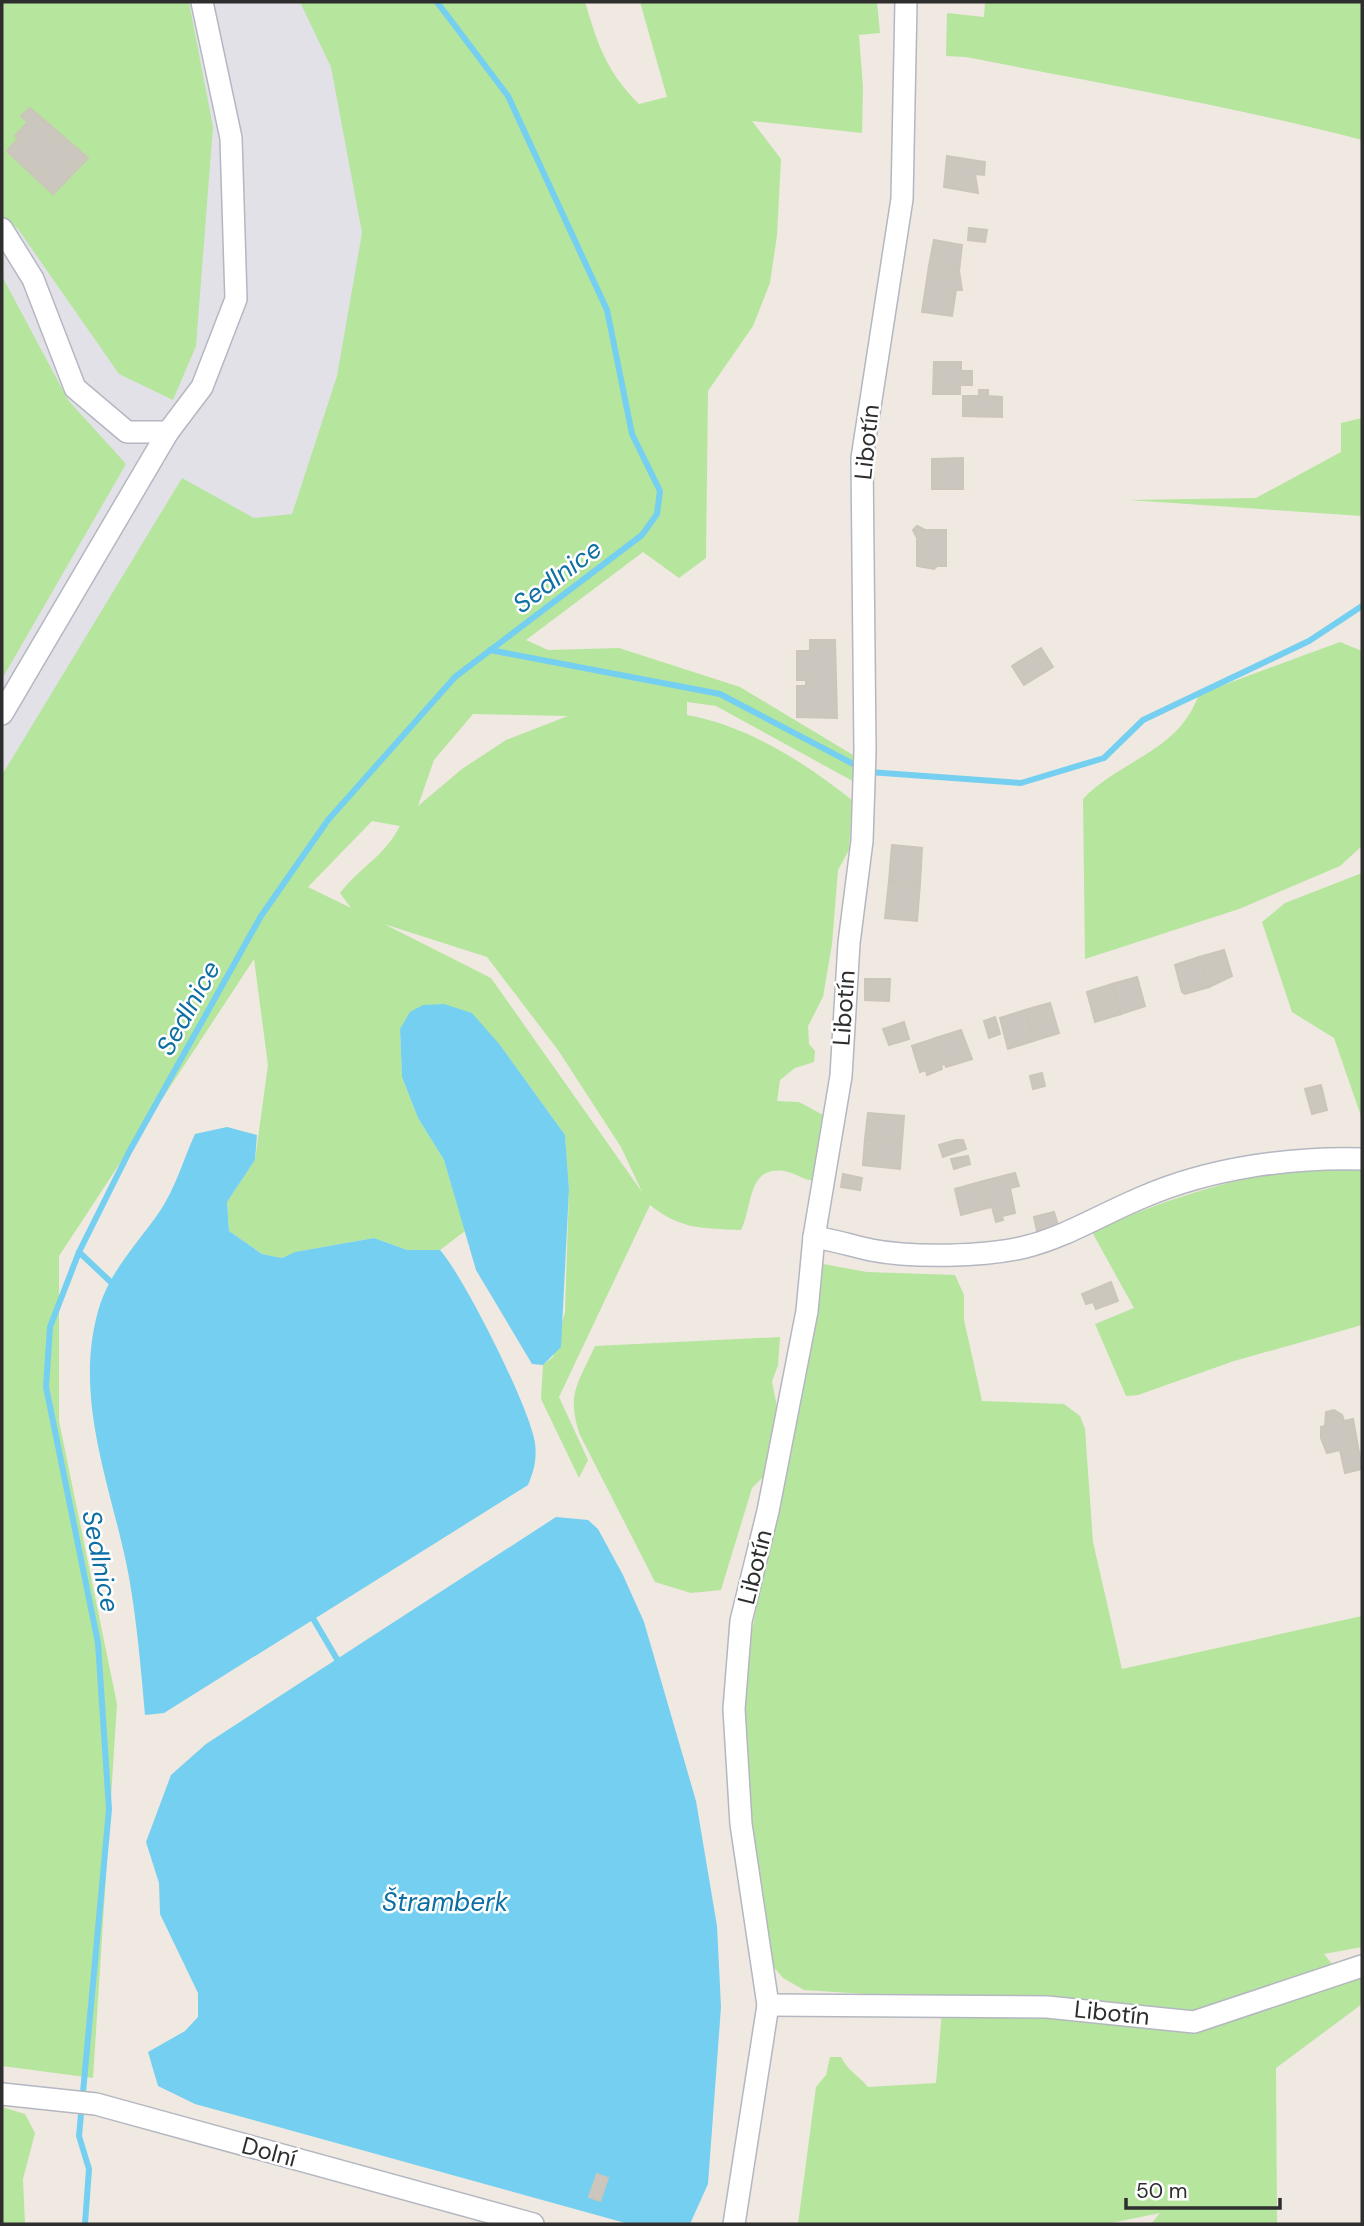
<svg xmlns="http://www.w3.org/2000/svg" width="1364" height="2226" font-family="'DM Sans',sans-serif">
  <rect width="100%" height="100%" fill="#efe9e1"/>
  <!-- industrial -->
  <polygon fill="#e3e1e8" points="2,2 369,2 443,439 2,967"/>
  <!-- green -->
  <g fill="#b6e59e" fill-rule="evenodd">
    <polygon points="2,2 189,2 213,127 196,346 173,400 119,374 18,229 2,216"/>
    <path d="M300,2H585C598,45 606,71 639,104L667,97L640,2H877L880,33L859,35L863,88L862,133L752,121L781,159L777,235L770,283L753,326L708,391L706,558L679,578L643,552L526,640L548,650L619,648L740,687L858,758V784L716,706L687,702V715C748,726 804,762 852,800L849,850L838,870L832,944L823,997L808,1026L809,1044L815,1051L814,1062L795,1068L780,1080L777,1101L799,1102L825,1116L815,1181C803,1180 796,1173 784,1171C747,1166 753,1206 741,1230C701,1228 682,1230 650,1205L559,1397L588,1460L579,1478L541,1399L543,1365L553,1357L565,1312L569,1189L565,1135L500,1045L400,1029L402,1077L418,1118L444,1160L465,1231L440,1250H407L374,1238L296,1252L282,1258L262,1254L229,1231L227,1202L255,1160L268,1065L254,959L59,1256V1421L117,1704L93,2078L2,2066V775L182,478L254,518L292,514L337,376L362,233L331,67ZM473,714L568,716L506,740L462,769L418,806L434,760ZM372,821L400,826C383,858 361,866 340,893L351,908L308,887ZM384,924L487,957L558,1050L621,1147L642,1192L491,978Z"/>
    <path d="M985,2H1362V140C1231,106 1099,83 966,57L946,56L947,13L984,17Z"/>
    <polygon points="2,276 68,400 126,464 2,679"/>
    <polygon points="1362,418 1362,516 1129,500 1256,498 1341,452 1341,423"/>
    <path d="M1340,642L1362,651V846L1340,866L1239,909L1085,959L1083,799C1121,759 1179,752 1199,694Z"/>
    <polygon points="1362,873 1362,1119 1334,1038 1292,1012 1262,922 1285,903"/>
    <path d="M1362,1168V1325L1234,1361L1138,1395L1126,1396L1095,1324L1134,1308L1092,1232C1154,1204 1225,1179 1292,1171C1315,1168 1339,1169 1362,1168Z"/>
    <path d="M823,1264L867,1272L955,1275L964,1295V1320L982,1401L1064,1404L1080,1416L1085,1429L1093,1542L1122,1669L1362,1616V1947L1324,1954L1343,1978L1362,1975V2004L1276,2068L1277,2224H1151L1160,2213L1106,2224H798L816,2087L826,2075L830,2057H841C848,2071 858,2075 868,2087L936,2083L943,1999L804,1990L783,1978L772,1965L747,1805L744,1732L747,1656Z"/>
    <path d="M780,1337L778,1365L772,1382L780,1422L763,1477L752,1488L721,1590L691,1593L655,1582L580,1435C566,1394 578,1384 595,1346Z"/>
    <polygon points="2,2107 25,2114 35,2133 23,2179 25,2224 2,2224"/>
  </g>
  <!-- water -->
  <g fill="#75cff0">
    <polygon points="444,1004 472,1013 500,1045 565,1135 569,1189 561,1347 543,1365 532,1364 476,1270 444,1160 418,1118 402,1077 400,1029 410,1012 423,1005"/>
    <path d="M227,1127L257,1135L255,1160L227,1202L229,1231L262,1254L282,1258L295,1252L374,1238L407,1250H440C464,1277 530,1408 535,1443C537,1459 534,1471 528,1485L164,1713L145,1715C141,1669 137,1623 129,1577C113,1491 74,1404 97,1315C108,1272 136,1246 160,1211C175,1189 184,1158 195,1134Z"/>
    <polygon points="556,1517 588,1520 598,1529 623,1575 644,1622 696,1801 717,1926 721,2007 708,2184 690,2224 629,2224 195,2104 158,2086 148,2052 185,2031 198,2017 198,1993 160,1914 159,1883 146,1842 171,1775 206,1744"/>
  </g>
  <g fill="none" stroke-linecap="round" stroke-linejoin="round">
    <!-- stream -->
    <g stroke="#75cff0" stroke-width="6">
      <polyline points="490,650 720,694 859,767"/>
      <polyline points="869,772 1021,783 1104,758 1143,720 1309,641 1362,606"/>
      <polyline points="79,1252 116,1287"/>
      <polyline points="311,1615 341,1666"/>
      <polyline points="85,2224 89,2169 79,2136 109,1809 98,1643 46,1387 50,1327 79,1252 129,1152 261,916 328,820 455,677 642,535 657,514 660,491 632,434 607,310 508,96 437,2"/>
    </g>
  </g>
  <!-- building -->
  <g fill="#cbc7bf" stroke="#cbc5ba" stroke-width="2">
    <polygon points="30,108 88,158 53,194 7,151 19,138 15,136 28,122 21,116"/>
    <polygon points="947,156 985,162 984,175 975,174 978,193 944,187"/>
    <polygon points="969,228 987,230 985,242 968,240"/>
    <polygon points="934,240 962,245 959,271 929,266"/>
    <polygon points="929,266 959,271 962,290 956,290 952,316 922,312"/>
    <polygon points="934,362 961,362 961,371 972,371 972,385 960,385 960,394 933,394"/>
    <polygon points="979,390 988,390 988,396 1002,397 1002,417 963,416 963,396 979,396"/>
    <polygon points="963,458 963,489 932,489 932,459"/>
    <polygon points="917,526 925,530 946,530 946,566 937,566 934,569 917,566 917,538 913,530"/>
    <polygon points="810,640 835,640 837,718 797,717 797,686 806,686 806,680 797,680 797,651 810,651"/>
    <polygon points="1041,648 1053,667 1024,685 1012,666"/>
    <polygon points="892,845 922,848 920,884 889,881"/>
    <polygon points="889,881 920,884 917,921 885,918"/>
    <polygon points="1224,950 1232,976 1209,987 1199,957"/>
    <polygon points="1199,957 1209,987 1185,994 1182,992 1175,965"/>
    <polygon points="1137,977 1145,1006 1121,1014 1112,984"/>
    <polygon points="865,979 890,979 889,1001 865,1000"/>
    <polygon points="1112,984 1121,1014 1095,1022 1087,992"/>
    <polygon points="1050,1003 1059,1033 1033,1041 1025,1010"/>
    <polygon points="1025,1010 1033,1041 1008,1049 1000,1018"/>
    <polygon points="995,1017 1000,1034 989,1038 984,1021"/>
    <polygon points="904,1022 909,1039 889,1045 883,1029"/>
    <polygon points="961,1030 972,1059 946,1067 936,1038"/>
    <polygon points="936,1038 945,1064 941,1065 942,1069 927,1075 926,1070 920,1072 912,1046"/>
    <polygon points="1042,1073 1045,1086 1033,1089 1030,1076"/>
    <polygon points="1321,1085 1327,1110 1312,1114 1305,1089"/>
    <polygon points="868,1113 904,1116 902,1142 865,1139"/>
    <polygon points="865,1139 902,1142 900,1169 863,1165"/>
    <polygon points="956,1140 963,1140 966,1149 943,1157 939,1145"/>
    <polygon points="968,1156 970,1164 954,1169 951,1159"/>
    <polygon points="1015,1173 1019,1186 1010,1188 1015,1213 1002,1216 1003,1220 996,1222 992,1207 987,1208 980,1182"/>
    <polygon points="843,1174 862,1178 860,1190 841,1187"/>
    <polygon points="980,1182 987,1208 961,1215 955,1189"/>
    <polygon points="1054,1212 1058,1225 1037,1231 1034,1217"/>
    <polygon points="1111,1282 1118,1301 1096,1309 1093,1302 1086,1304 1082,1294"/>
    <polygon points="1334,1410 1342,1415 1344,1421 1353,1419 1362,1469 1345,1473 1340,1450 1327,1453 1321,1438 1321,1427 1325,1426 1326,1412"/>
    <polygon points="597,2174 608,2178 600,2201 589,2197"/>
  </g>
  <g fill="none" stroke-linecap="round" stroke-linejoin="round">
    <defs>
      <g id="minor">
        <polyline points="2,229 33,279 75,388 127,432 168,432 202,387 236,299 231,138 202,2"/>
        <polyline points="2,714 168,432"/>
        <path d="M814,1237C834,1240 852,1246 871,1250C912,1258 985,1257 1025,1247C1066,1237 1104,1213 1143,1197C1210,1168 1290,1157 1362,1159"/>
        <polyline points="768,2005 1047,2007 1194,2022 1362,1966"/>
        <polyline points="2,2094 96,2104 533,2224"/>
        <polyline points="734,2224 768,2005 741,1824 734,1709 741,1621 768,1511 807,1311 814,1237 841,1076 849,943 862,841 865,751 862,458 902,199 906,2"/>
      </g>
    </defs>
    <!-- minor casing -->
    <use href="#minor" stroke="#b4b7c1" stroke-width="24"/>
    <!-- minor -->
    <use href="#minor" stroke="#fff" stroke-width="21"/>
  </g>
  <g text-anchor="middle" stroke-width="5" stroke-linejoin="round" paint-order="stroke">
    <!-- street labels -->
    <g font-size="24" fill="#2e2e2e" stroke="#fff">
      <text transform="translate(867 442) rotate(-84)" y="8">Libotín</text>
      <text transform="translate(844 1008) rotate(-86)" y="8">Libotín</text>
      <text transform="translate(755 1567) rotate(-76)" y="8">Libotín</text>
      <text transform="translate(1112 2013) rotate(6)" y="8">Libotín</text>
      <text transform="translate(269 2152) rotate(15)" y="8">Dolní</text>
    </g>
    <!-- water labels -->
    <g font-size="26" font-style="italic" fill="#0d6fa3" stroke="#fff">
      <text transform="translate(557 576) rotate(-37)" y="9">Sedlnice</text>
      <text transform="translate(188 1008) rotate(-61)" y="9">Sedlnice</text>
      <text transform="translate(101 1561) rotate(79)" y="9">Sedlnice</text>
      <text x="445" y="1911">Štramberk</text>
    </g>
  </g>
  <!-- border -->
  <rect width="1364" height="2226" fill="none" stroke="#2e2e2e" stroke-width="7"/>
  <!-- scale -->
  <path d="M1126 2198v10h154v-10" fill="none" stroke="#2e2e2e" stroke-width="3.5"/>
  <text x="1136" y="2198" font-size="21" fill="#2e2e2e" stroke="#ffffff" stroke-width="5" paint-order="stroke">50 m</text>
</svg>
